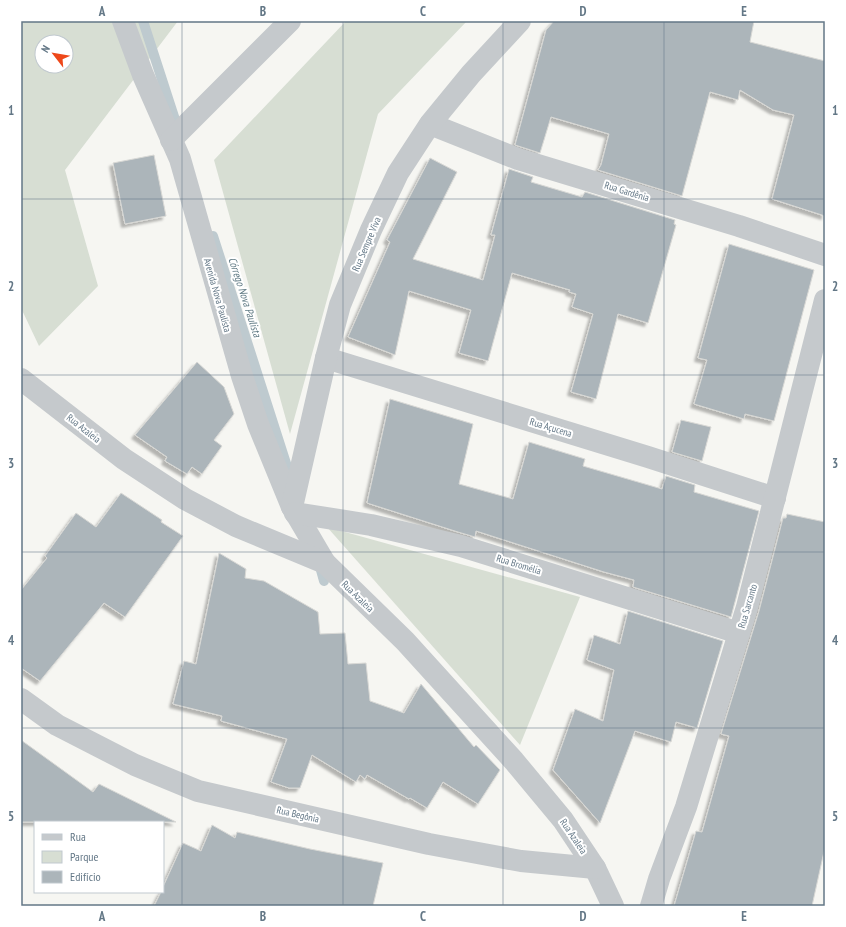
<svg xmlns="http://www.w3.org/2000/svg" width="846" height="927" font-family="'PT Sans Narrow',sans-serif">
  <defs>
    <filter id="shadow"><feDropShadow dx="-3.5" dy="3.5" stdDeviation="1" flood-color="#0004"/></filter>
  </defs>
  <rect width="100%" height="100%" fill="#f6f6f2"/>
  <!-- green -->
  <g fill="#d7ded3" fill-rule="evenodd">
    <path d="M21,21H178L65,170L98,286L39,346L21,308ZM42,42H66V66H42Z"/>
    <polygon points="346,21 467,21 378,114 290,434 214,160"/>
    <polygon points="327,527 580,597 520,745"/>
  </g>
  <g fill="none" stroke-linecap="round" stroke-linejoin="round">
    <!-- stream -->
    <g stroke="#becacf" stroke-width="10">
      <polyline points="143,21 179,132"/>
      <polyline points="213,236 292,482"/>
      <polyline points="319,563 324,581"/>
    </g>
  </g>
  <!-- building -->
  <g fill="#acb5ba" stroke="#d8d8d5" filter="url(#shadow)">
    <polygon points="554,21 754,21 750,42 825,61 825,216 772,199 794,115 773,110 740,90 738,100 710,92 682,196 598,170 601,165 609,134 551,117 540,153 515,145 546,30"/>
    <polygon points="154,155 166,216 125,224 113,163"/>
    <polygon points="430,158 457,172 413,259 483,280 495,235 491,235 509,169 533,177 531,182 582,197 585,192 675,220 674,224 676,225 648,323 618,314 596,399 571,392 593,314 572,307 576,294 569,292 570,290 512,273 488,361 459,353 471,310 409,291 395,355 348,337 390,242 387,240"/>
    <polygon points="729,244 814,270 774,421 745,414 744,419 694,404 707,360 698,358"/>
    <polygon points="197,362 224,387 234,414 214,440 222,446 202,474 192,467 187,474 165,461 167,457 135,435"/>
    <polygon points="390,399 473,424 459,484 513,499 529,442 585,459 583,466 662,489 666,476 695,485 694,492 759,511 731,617 633,587 634,580 604,572 476,531 475,537 458,532 367,503"/>
    <polygon points="681,420 711,427 702,461 672,452"/>
    <polygon points="121,493 162,520 161,522 183,536 125,617 104,603 40,681 21,668 21,590 47,558 45,556 76,513 96,527"/>
    <polygon points="787,514 825,522 825,847 812,906 674,906 696,831 702,832 729,736 721,734 759,611 783,518 786,518"/>
    <polygon points="219,553 246,569 245,578 264,581 318,612 320,634 345,633 348,664 366,663 370,701 404,713 421,684 474,747 476,745 500,770 478,804 443,782 427,808 410,798 409,799 367,775 365,779 360,775 356,782 312,755 300,788 289,788 271,782 287,739 221,721 222,716 173,704 184,661 196,664"/>
    <polygon points="628,611 723,641 697,728 676,722 671,742 635,731 600,823 553,770 575,709 603,721 614,670 587,660 594,635 620,644"/>
    <polygon points="21,740 93,792 99,784 176,822 21,822"/>
    <polygon points="212,825 235,838 237,832 310,849 383,863 373,906 154,906 161,892 163,892 163,887 183,843 201,851"/>
  </g>
  <g fill="none" stroke-linecap="round" stroke-linejoin="round">
    <!-- minor -->
    <g stroke="#c5c9cc" stroke-width="22">
      <polyline points="123,21 143,75 180,159 242,376 258,424 292,507 325,563"/>
      <polyline points="430,124 518,159 739,226 825,255"/>
      <polyline points="171,140 290,21"/>
      <polyline points="326,358 648,457 775,498"/>
      <polyline points="21,379 124,459 185,499 236,526 325,563 405,641 514,761 563,820 595,868 613,906"/>
      <polyline points="292,507 326,358 340,305 371,230 398,173 430,124 471,74 520,21"/>
      <polyline points="295,513 371,525 461,546 739,633"/>
      <polyline points="21,699 57,725 135,765 198,791 429,844 521,861 595,868"/>
      <polyline points="651,906 659,879 686,807 747,607 825,300"/>
    </g>
  </g>
  <!-- grid -->
  <path fill="none" stroke="#637786" stroke-width="1" stroke-opacity="0.55" d="M182,21V906M343,21V906M503,21V906M664,21V906M21,199H825M21,375H825M21,552H825M21,728H825"/>
  <g text-anchor="middle" stroke-width="4" stroke-linejoin="round" paint-order="stroke">
    <!-- street labels -->
    <g font-size="10" fill="#637786" stroke="#fff">
      <text transform="translate(627 191) rotate(17)" y="4">Rua Gardênia</text>
      <text transform="translate(366 244) rotate(-67)" y="4">Rua Sempre Viva</text>
      <text transform="translate(218 295) rotate(74)" y="4">Avenida Nova Paulista</text>
      <text transform="translate(551 427) rotate(17)" y="4">Rua Açucena</text>
      <text transform="translate(84 428) rotate(38)" y="4">Rua Azaleia</text>
      <text transform="translate(519 564) rotate(17)" y="4">Rua Bromélia</text>
      <text transform="translate(358 596) rotate(44)" y="4">Rua Azaleia</text>
      <text transform="translate(747 606) rotate(-74)" y="4">Rua Sarcanto</text>
      <text transform="translate(298 814) rotate(13)" y="4">Rua Begônia</text>
      <text transform="translate(574 836) rotate(56)" y="4">Rua Azaleia</text>
    </g>
    <!-- water labels -->
    <g font-size="11" font-style="italic" fill="#5f7983" stroke="#fff">
      <text transform="translate(245 297) rotate(72)" y="4">Córrego Nova Paulista</text>
    </g>
  </g>
  <!-- border -->
  <rect width="846" height="927" fill="none" stroke="#ffffff" stroke-width="44"/>
  <!-- legend -->
  <rect x="34" y="821" width="130" height="72" fill="#ffffff" stroke="#c1c9cf"/>
  <rect x="42" y="834" width="20" height="6" fill="#c5c9cc" stroke="#c1c9cf"/>
  <text x="70" y="841" font-size="12" fill="#637786">Rua</text>
  <rect x="42" y="851" width="20" height="12" fill="#d7ded3" stroke="#c1c9cf"/>
  <text x="70" y="861" font-size="12" fill="#637786">Parque</text>
  <rect x="42" y="871" width="20" height="12" fill="#acb5ba" stroke="#c1c9cf"/>
  <text x="70" y="881" font-size="12" fill="#637786">Edifício</text>
  <!-- north arrow -->
  <g transform="translate(54 54) rotate(301)"><circle r="19" fill="#ffffff" stroke="#c1c9cf"/>
  <path d="M0-3L7 15L0 10L-7 15Z" fill="#ee481a"/>
  <text y="-6" font-size="11" font-weight="bold" text-anchor="middle" fill="#637786">N</text>
  </g>
  <rect x="22" y="22" width="802" height="883" fill="none" stroke="#637786" stroke-width="1.5"/>
  <g font-size="13" text-anchor="middle" font-weight="bold" fill="#637786">
    <text x="102" y="16">A</text>
    <text x="263" y="16">B</text>
    <text x="423" y="16">C</text>
    <text x="583" y="16">D</text>
    <text x="744" y="16">E</text>
    <text x="11" y="115">1</text>
    <text x="835" y="115">1</text>
    <text x="11" y="291">2</text>
    <text x="835" y="291">2</text>
    <text x="11" y="468">3</text>
    <text x="835" y="468">3</text>
    <text x="11" y="645">4</text>
    <text x="835" y="645">4</text>
    <text x="11" y="821">5</text>
    <text x="835" y="821">5</text>
    <text x="102" y="921">A</text>
    <text x="263" y="921">B</text>
    <text x="423" y="921">C</text>
    <text x="583" y="921">D</text>
    <text x="744" y="921">E</text>
  </g>
</svg>
